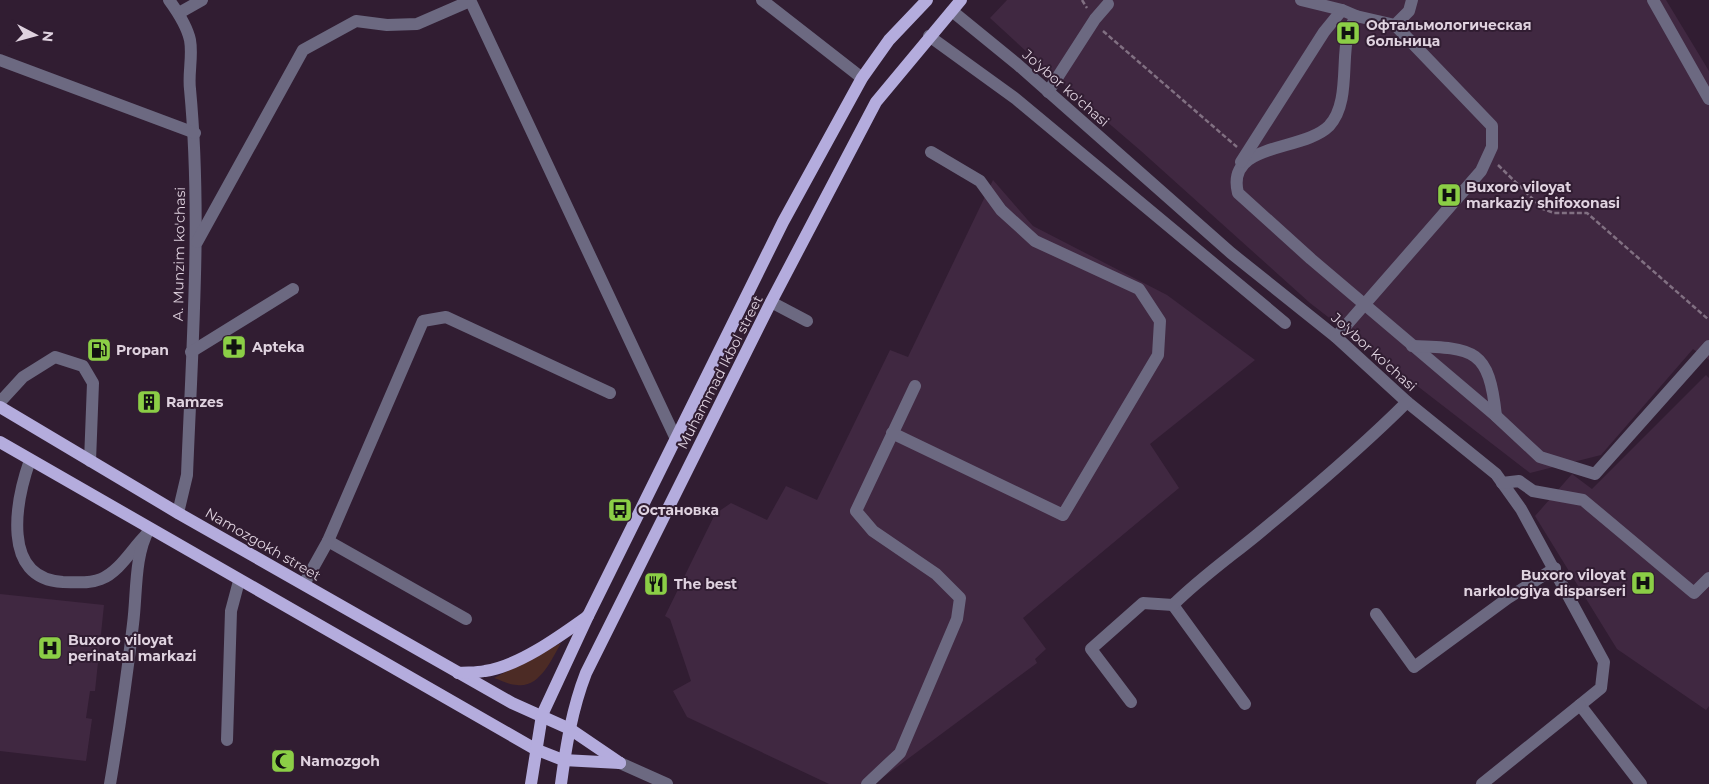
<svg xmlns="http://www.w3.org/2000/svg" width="1709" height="784" font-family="Montserrat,sans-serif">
  <rect width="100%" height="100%" fill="#311d32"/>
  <!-- built -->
  <g fill="#402841">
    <polygon points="1007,0 1666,0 1709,71 1709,360 1693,349 1601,455 1530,473 1310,303 1141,151 1041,65 990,18"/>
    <polygon points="993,180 1033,226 1167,295 1255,360 1150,444 1179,488 1023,618 1046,649 1035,659 1037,663 874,784 829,784 687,717 673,691 691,681 670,619 665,616 715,514 731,503 767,520 786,486 817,500 890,350 908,357"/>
    <polygon points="1706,375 1709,378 1709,706 1706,710 1617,649 1535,516 1572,474 1592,489"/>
    <polygon points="0,594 104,605 95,691 90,691 86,718 92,719 86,761 0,751"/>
  </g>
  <!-- green -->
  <path fill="#4c2b25" d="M561,643C551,660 540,688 517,685C509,685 501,680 494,678Z"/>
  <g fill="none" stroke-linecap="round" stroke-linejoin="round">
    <!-- path -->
    <g stroke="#817082" stroke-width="2.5" stroke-dasharray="5 2.5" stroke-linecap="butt">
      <polyline points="1082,0 1087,8"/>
      <polyline points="1103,31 1237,147"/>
      <polyline points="1498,165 1543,209 1554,213 1587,213 1709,320"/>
    </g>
    <!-- minor -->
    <g stroke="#6c6981" stroke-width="12">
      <path d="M169,0C177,11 187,26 190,40C193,56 188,73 190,89C202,217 192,347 187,475L178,513"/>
      <polyline points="470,0 676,439"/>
      <polyline points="762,0 862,78"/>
      <polyline points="1301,0 1342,10"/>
      <polyline points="1653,0 1709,99"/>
      <polyline points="952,11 1017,64 1231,253 1336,337 1407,402 1496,474 1521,509 1604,662 1601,688 1580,705 1641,784"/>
      <polyline points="179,13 202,0"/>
      <path d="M1356,16C1354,21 1350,27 1348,33C1341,60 1350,104 1329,126C1303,152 1225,142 1238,193L1311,259L1496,416L1540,457L1595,474L1709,346"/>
      <polyline points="929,36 1016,99 1285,323"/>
      <polyline points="0,60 195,133"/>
      <polyline points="1048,92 1095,19 1108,4"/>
      <polyline points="1241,162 1324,32 1342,10 1356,16 1395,25 1409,11 1412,0"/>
      <polyline points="197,242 303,50 356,21 387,25 417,24 470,1"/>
      <polyline points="771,302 807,321"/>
      <polyline points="1336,337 1481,171 1492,147 1492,126 1395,25"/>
      <path d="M1412,346C1475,348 1489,349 1496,416"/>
      <polyline points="191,352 293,289"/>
      <polyline points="0,402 23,377 55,357 83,366 93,383 90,461"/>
      <polyline points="892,433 1063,515 1158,355 1160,321 1139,289 1035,241 1001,210 980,181 931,152"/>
      <path d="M30,460C16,500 0,579 63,582C75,582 89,584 101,579C119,572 132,549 145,536"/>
      <polyline points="1502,483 1519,481 1533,491 1583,500 1694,593 1709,578"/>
      <polyline points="328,541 423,321 446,317 610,393"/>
      <polyline points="304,584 328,541 466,619"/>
      <polyline points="1173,605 1245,704"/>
      <polyline points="1376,614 1414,667 1508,598 1555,568"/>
      <path d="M1131,702L1091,649L1143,603L1173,605C1199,579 1230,557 1258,534C1309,492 1360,449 1407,402"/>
      <polyline points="227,740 231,611 239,581"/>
      <polyline points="620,763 667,784"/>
      <path d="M110,784C119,731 127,677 133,624C137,594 134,556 149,529"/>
      <polyline points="867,784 900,753 957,619 960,598 936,574 873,531 856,511 915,386"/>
      <polyline points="1482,784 1580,705"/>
    </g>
    <!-- major -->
    <g stroke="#b4acdd" stroke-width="12">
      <polyline points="0,407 178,513 512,703 570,729 620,763"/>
      <polyline points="0,442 535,749 563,760 620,763"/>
      <path d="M458,673C467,672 476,673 485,671C519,666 560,636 588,616"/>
      <polyline points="531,784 542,715 588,616 783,222 862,78 889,40 927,0"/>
      <path d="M561,784C566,746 572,709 586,673L771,302L876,102L961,0"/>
    </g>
  </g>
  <!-- icons -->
  <defs>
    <symbol id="hospital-square" viewBox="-11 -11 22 22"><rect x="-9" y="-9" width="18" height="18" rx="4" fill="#8bce46" stroke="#311d32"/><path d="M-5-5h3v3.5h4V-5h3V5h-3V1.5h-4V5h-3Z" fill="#111"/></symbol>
    <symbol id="pharmacy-square" viewBox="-11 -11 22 22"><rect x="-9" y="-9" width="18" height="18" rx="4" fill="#8bce46" stroke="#311d32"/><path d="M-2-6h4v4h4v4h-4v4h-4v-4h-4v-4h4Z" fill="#111"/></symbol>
    <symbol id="fuel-square" viewBox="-11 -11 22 22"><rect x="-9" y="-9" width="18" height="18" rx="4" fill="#8bce46" stroke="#311d32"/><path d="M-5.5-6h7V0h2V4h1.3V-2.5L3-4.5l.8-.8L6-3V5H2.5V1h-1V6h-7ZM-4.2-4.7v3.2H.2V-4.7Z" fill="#111"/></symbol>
    <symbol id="building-square" viewBox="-11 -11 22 22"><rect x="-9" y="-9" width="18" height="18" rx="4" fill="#8bce46" stroke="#311d32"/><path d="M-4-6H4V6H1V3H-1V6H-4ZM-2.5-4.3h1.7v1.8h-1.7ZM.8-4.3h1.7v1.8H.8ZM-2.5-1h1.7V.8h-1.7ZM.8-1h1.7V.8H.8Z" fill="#111"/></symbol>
    <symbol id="bus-square" viewBox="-11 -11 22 22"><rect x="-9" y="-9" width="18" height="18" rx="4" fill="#8bce46" stroke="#311d32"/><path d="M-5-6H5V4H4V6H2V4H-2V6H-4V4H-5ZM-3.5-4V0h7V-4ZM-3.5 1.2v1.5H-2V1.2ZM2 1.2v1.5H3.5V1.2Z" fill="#111"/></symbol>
    <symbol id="restaurant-square" viewBox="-11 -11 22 22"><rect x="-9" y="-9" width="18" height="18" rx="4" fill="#8bce46" stroke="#311d32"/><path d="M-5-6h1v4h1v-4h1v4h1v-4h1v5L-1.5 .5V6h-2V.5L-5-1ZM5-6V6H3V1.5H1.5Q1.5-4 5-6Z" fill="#111"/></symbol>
    <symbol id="mosque-square" viewBox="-11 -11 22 22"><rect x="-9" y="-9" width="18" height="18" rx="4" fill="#8bce46" stroke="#311d32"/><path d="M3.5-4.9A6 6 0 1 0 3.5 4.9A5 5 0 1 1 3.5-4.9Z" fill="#111"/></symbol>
  </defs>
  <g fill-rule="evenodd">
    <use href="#hospital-square" x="1334" y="19" width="28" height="28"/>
    <use href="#hospital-square" x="1435" y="181" width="28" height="28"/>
    <use href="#pharmacy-square" x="220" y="333" width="28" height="28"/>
    <use href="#fuel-square" x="85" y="336" width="28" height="28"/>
    <use href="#building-square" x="135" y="388" width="28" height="28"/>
    <use href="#bus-square" x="606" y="496" width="28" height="28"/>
    <use href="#hospital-square" x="1629" y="569" width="28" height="28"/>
    <use href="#restaurant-square" x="642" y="570" width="28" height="28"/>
    <use href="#hospital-square" x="36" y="634" width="28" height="28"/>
    <use href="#mosque-square" x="269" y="747" width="28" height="28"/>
  </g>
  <g text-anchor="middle" stroke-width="4" stroke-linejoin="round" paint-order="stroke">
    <!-- poi labels -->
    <g font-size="14" font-weight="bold" fill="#dfd2df" stroke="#311d32" text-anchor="start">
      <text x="1366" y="30">Офтальмологическая<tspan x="1366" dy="16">больница</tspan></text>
      <text x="1466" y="192">Buxoro viloyat<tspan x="1466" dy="16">markaziy shifoxonasi</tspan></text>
      <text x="252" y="352">Apteka</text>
      <text x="116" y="355">Propan</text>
      <text x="166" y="407">Ramzes</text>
      <text x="638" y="515">Остановка</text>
      <text x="1626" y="580" text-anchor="end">Buxoro viloyat<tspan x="1626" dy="16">narkologiya disparseri</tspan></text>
      <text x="674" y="589">The best</text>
      <text x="68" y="645">Buxoro viloyat<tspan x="68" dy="16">perinatal markazi</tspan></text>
      <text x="300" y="766">Namozgoh</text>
    </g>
    <!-- street labels -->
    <g font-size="14" fill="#dfd2df" stroke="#311d32">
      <text transform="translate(1066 88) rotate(41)" y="5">Jo'ybor ko'chasi</text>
      <text transform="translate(179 254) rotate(-89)" y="5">A. Munzim ko'chasi</text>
      <text transform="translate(1374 352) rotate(42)" y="5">Jo'ybor ko'chasi</text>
      <text transform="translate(720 372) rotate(-63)" y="5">Muhammad Ikbol street</text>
      <text transform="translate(263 544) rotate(30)" y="5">Namozgokh street</text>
    </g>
  </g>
  <!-- north arrow -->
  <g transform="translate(35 35) rotate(96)" stroke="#311d32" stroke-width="4" paint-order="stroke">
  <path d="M0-4L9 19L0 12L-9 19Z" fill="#dfd2df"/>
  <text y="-8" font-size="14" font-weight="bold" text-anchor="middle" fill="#dfd2df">N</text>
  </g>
</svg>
